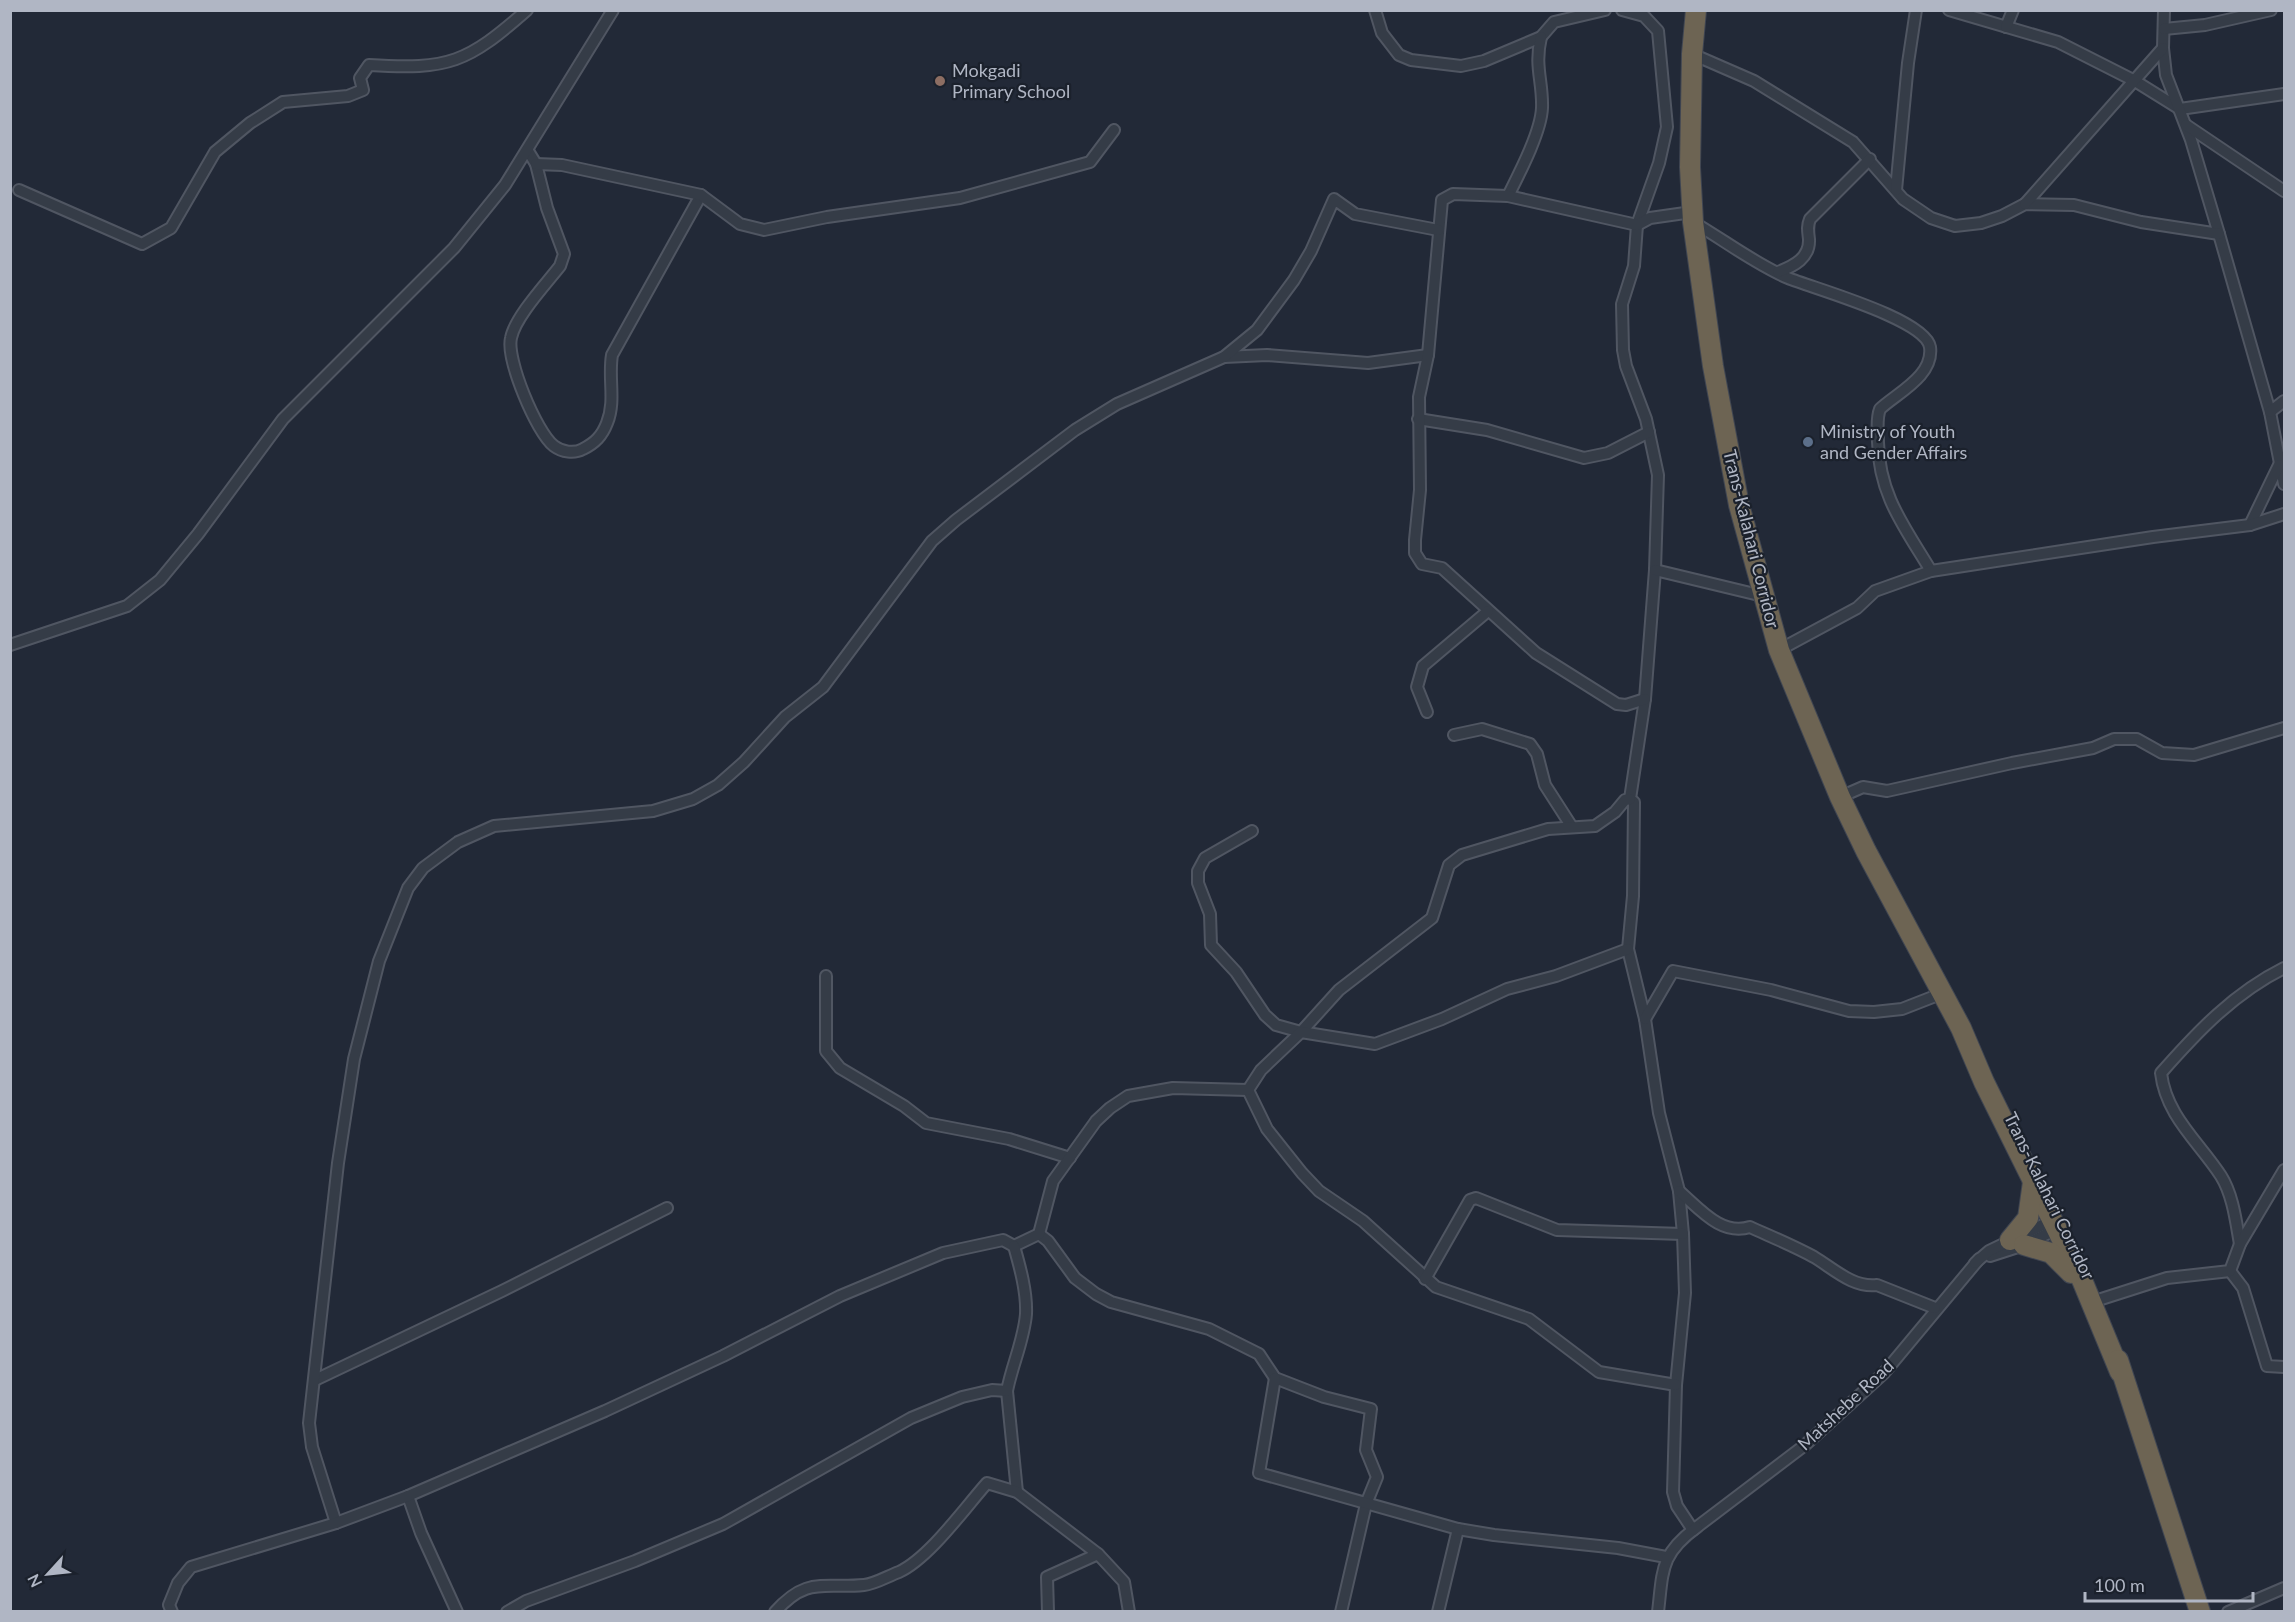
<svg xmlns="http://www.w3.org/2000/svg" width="2295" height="1622" font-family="Lato,sans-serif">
  <rect width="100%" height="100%" fill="#222937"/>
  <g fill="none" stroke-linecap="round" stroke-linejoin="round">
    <defs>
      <g id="street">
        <polyline points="1375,10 1382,33 1399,55 1411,60 1461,66 1484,61 1541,37 1554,22 1605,10"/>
        <polyline points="1622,10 1644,16 1658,31 1667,127 1659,163 1637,225 1634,266 1622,304 1623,350 1626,366 1646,419 1658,475 1655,570 1645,699 1630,799 1634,802 1633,896 1628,949 1645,1019 1659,1113 1679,1191 1683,1234 1685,1293 1676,1385 1673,1492 1677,1506 1693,1530 1805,1445 1884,1373 1979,1259"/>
        <polyline points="1949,10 2058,42 2135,81 2180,109 2284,94"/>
        <polyline points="2164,10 2163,48 2166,75 2191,140 2219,234 2270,412 2284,484"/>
        <polyline points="2006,27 2013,10"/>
        <polyline points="2164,29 2205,25 2271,10"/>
        <polyline points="1692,54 1754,81 1853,142 1903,199 1931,218 1955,226 1981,223 2002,216 2025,204 2074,205 2141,222 2219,234"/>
        <polyline points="2186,125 2284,191"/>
        <path d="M528,151L536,164L547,208L564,254L560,266C546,284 515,317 511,338C506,359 536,432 554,446C562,452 574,454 583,449C595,443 602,436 607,423C616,401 608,378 612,355L701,195"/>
        <polyline points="536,164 562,165 701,195 740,224 764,230 827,217 960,198 1090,162 1114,130"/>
        <path d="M19,190L142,244L171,228L215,152L250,123L283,102L348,96L363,90L360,78L369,65C449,70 467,63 527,10"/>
        <polyline points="1896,190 1908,63 1916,10"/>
        <path d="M1508,196C1519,174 1541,132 1542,108C1543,81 1534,67 1541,37"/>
        <polyline points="2025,204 2163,48"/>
        <path d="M1693,222C1724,240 1755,264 1788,278C1815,289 1925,319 1930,347C1934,376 1897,393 1880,409C1876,419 1878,431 1878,442C1879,495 1904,526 1931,571"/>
        <path d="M1778,272C1794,266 1810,258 1809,239C1808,231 1807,226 1810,219L1870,159"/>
        <polyline points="1224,357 1267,355 1368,363 1428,355"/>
        <polyline points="2270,412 2284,401"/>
        <polyline points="1418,419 1487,430 1584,458 1608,453 1649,432"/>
        <polyline points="2250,525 2279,465"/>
        <polyline points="1655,570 1763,596"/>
        <polyline points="10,645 127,606 160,580 198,534 283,419 454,248 505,185 613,10"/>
        <polyline points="1779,650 1857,608 1875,591 1931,571 2153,537 2250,525 2284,514"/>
        <polyline points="1645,699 1626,705 1617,704 1536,653 1442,568 1422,564 1415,553 1415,540 1420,490 1419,397 1428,355 1442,200 1453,194 1508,196 1637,225 1650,218 1692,212"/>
        <polyline points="1427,712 1417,687 1423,666 1488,611"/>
        <polyline points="1454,735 1482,729 1530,744 1537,754 1545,785 1572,827"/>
        <polyline points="1840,797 1863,787 1887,791 2012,763 2093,748 2114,739 2137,739 2162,753 2194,755 2284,728"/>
        <polyline points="1252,831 1205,858 1198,871 1198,883 1210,914 1211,945 1236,972 1265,1015 1276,1025 1301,1032 1339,990 1432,918 1449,865 1462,855 1548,829 1595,826 1615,812 1625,800 1630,799"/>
        <polyline points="826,976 826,1051 840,1068 904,1106 926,1123 1009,1139 1070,1158"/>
        <polyline points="1645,1019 1673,971 1771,990 1849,1011 1874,1012 1902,1009 1943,993"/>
        <polyline points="1248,1090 1267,1129 1302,1173 1319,1191 1363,1221 1436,1287 1529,1319 1599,1372 1676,1385"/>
        <path d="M1679,1191C1700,1209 1721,1236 1750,1227C1772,1237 1794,1246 1814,1257C1834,1269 1853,1288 1877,1285L1935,1308"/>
        <polyline points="1039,1234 1048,1241 1075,1278 1096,1294 1111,1302 1209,1329 1259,1354 1275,1378 1324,1397 1371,1409 1366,1450 1377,1477 1366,1504 1341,1612"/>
        <path d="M2240,1244C2236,1222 2233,1195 2221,1176C2199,1142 2166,1116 2161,1073C2198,1031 2234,993 2284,968"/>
        <polyline points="1014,1246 1039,1234 1053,1181 1096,1121 1110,1108 1128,1096 1173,1088 1248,1090 1261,1070 1301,1032 1375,1044 1442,1019 1507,989 1556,976 1628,949"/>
        <polyline points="1990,1256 2024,1245 2059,1228"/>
        <polyline points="1975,1263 1989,1251 2055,1219"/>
        <polyline points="2230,1271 2243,1288 2267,1366 2284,1367"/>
        <polyline points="1425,1279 1470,1200 1476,1198 1557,1230 1683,1234"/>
        <polyline points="2092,1302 2167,1278 2230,1271 2240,1244 2284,1170"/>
        <polyline points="1275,1378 1259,1473 1458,1529 1494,1535 1618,1548 1666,1557"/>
        <polyline points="315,1380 502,1291 667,1208"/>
        <polyline points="1007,1391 1017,1492"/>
        <polyline points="408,1496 421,1533 457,1612"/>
        <polyline points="336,1523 312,1447 309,1423 338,1163 354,1059 379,961 408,888 423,868 458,842 494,826 653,811 693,799 718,785 744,762 785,717 823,687 932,541 956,520 1075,430 1117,404 1224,357 1257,330 1294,280 1311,251 1334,199 1355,214 1438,230"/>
        <polyline points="172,1612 169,1605 178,1583 191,1567 336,1523 408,1496 605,1411 723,1356 840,1296 943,1253 1003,1240 1014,1246"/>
        <path d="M507,1612L526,1601L635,1561L723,1524L911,1418L962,1397L992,1390L1007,1391C1012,1365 1024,1340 1026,1314C1027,1292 1020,1267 1014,1246"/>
        <path d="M775,1612C807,1576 823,1589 864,1585C875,1584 888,1576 899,1572C929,1558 964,1509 987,1483L1017,1492L1098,1554"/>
        <polyline points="1048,1612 1047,1577 1098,1554 1124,1582 1129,1612"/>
        <polyline points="1438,1612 1458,1529"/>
        <path d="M1658,1612C1663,1570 1660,1554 1697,1527"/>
        <polyline points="2228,1612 2284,1588"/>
      </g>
      <g id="highway">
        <polyline points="1696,10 1692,54 1690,167 1693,222 1713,366 1739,505 1779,650 1840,797 1866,851 1961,1028 1984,1082 2082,1280 2120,1372"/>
        <polyline points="2010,1240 2028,1218 2033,1182"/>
        <polyline points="2024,1245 2051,1253 2071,1273"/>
        <polyline points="2118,1360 2200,1612"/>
      </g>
    </defs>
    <!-- street casing -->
    <use href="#street" stroke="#505662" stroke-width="14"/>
    <!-- highway casing -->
    <use href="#highway" stroke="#404652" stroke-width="22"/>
    <!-- street -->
    <use href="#street" stroke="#353c47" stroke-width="10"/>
    <!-- highway -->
    <use href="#highway" stroke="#6d6453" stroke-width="20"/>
  </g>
  <!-- markers -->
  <circle fill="#8d6e63" stroke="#1b212c" stroke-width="2" cx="940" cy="81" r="6"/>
  <circle fill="#5c6f8a" stroke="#1b212c" stroke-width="2" cx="1808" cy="442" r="6"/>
  <g text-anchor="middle" stroke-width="4.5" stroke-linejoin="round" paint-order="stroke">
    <!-- poi labels -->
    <g font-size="18" fill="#b0b6c4" stroke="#1b212c" text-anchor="start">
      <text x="952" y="77">Mokgadi<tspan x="952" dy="21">Primary School</tspan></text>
      <text x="1820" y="438">Ministry of Youth<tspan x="1820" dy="21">and Gender Affairs</tspan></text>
    </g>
    <!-- street labels -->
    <g font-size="18" fill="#b0b6c4" stroke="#1b212c">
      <text transform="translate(1751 539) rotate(76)" y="6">Trans-Kalahari Corridor</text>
      <text transform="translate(2049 1196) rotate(64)" y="6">Trans-Kalahari Corridor</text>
      <text transform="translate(1846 1405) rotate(-43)" y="6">Matshebe Road</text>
    </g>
  </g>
  <!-- border -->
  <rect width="2295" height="1622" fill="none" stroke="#b0b6c4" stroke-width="24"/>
  <!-- north arrow -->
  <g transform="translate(48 1574) rotate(243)" stroke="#1b212c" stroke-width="4.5" paint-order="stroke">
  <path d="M0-4.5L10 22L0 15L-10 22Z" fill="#b0b6c4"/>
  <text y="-9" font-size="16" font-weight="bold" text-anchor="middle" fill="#b0b6c4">N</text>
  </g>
  <!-- scale -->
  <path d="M2085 1592v9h168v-9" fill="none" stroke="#b0b6c4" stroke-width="3"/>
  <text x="2094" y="1592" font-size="18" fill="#b0b6c4" stroke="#1b212c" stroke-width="4.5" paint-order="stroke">100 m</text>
</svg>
